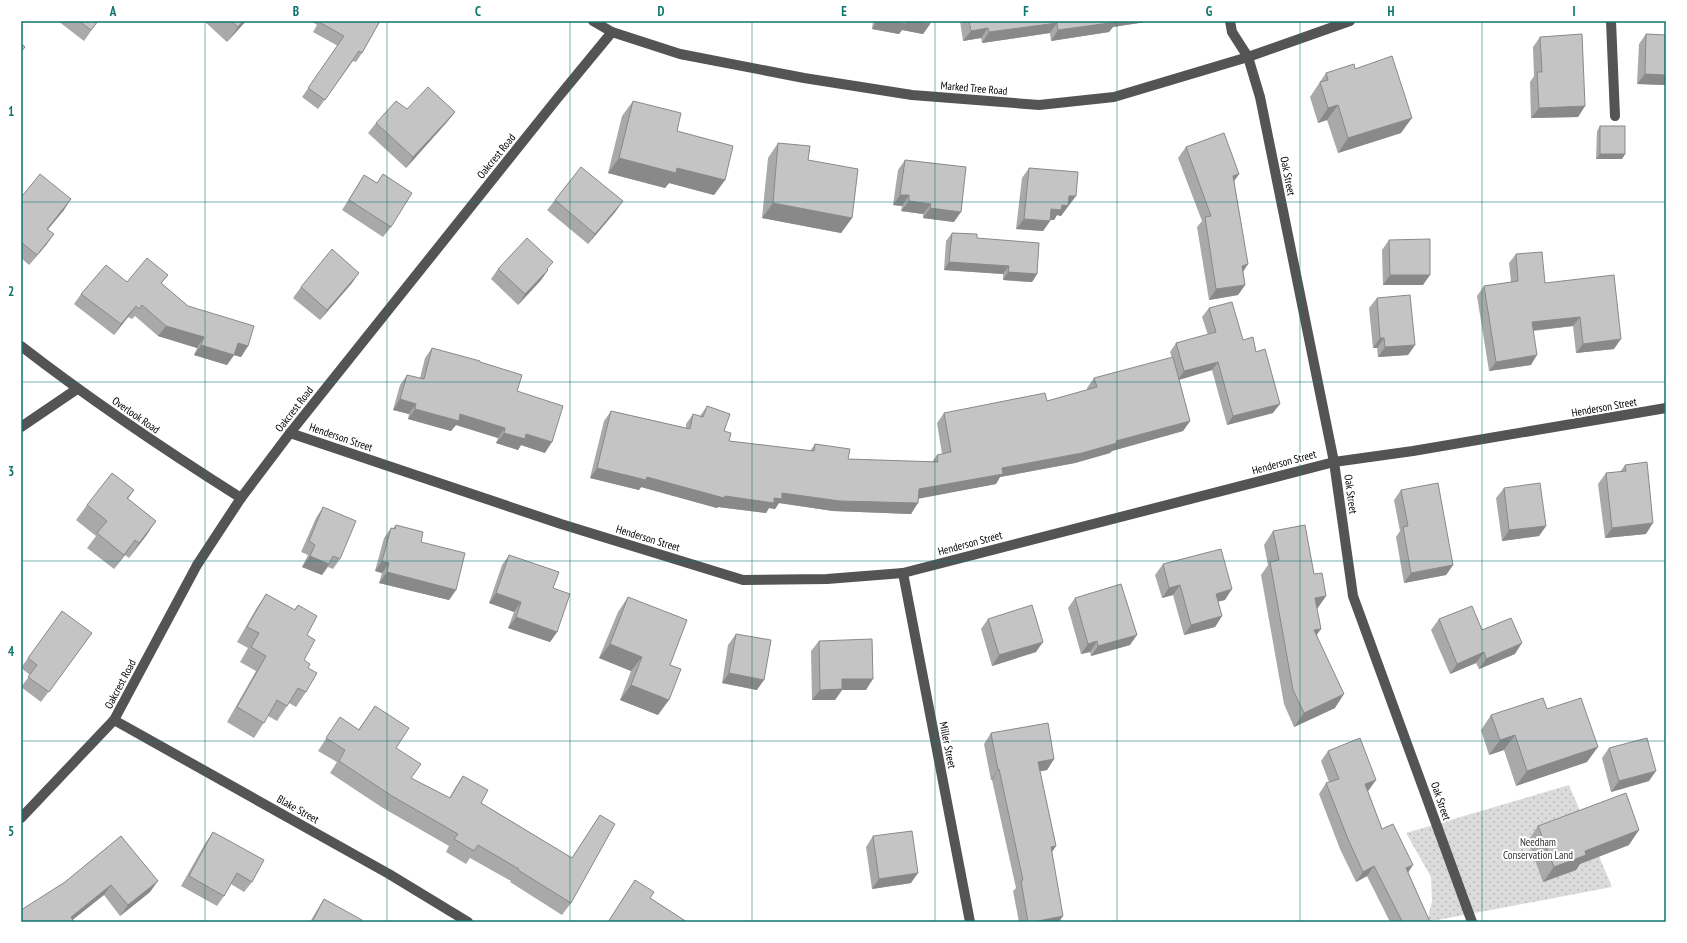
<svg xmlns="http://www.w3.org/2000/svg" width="1687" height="943" font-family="'PT Sans Narrow',sans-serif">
  <defs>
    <pattern id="park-dots" width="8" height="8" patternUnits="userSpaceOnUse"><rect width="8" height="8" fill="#dbdbdb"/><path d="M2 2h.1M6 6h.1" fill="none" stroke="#bababa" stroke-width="1.8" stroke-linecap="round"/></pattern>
  </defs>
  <rect width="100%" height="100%" fill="#fff"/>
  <!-- park -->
  <polygon fill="url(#park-dots)" points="1569,785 1612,887 1427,922 1432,901 1431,877 1406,833"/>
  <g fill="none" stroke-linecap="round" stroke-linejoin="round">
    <!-- minor -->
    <g stroke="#545454" stroke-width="10">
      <polyline points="593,21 612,32 680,54 804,78 912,95 1039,105 1114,97 1248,57 1350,21"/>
      <polyline points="1230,21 1232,32 1248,57 1260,97 1334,462 1353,596 1472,922"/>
      <polyline points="1611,21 1615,116"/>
      <path d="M21,346C92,401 165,450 241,498"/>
      <polyline points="21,427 77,389"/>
      <polyline points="290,433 561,524 743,580 827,579 903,573 1334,462 1413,451 1666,408"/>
      <polyline points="903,573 970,922"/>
      <polyline points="114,720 389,874 468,922"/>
      <polyline points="21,818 114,720 197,565 241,498 290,433 556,100 612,32"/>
    </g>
  </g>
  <!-- wall -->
  <g fill="#a9a9a9">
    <polygon points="58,21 98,21 84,41"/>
    <polygon points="204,21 246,21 227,42"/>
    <polygon points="311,21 380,21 362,53 356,62 353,61 318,109 302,97 338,46 313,32 317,25"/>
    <polygon points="873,21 930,21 930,24 923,34 902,30 899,34 872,29"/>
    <polygon points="960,21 1152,21 1113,27 1109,32 1051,41 1050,33 982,43 981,38 963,41"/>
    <polygon points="1646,34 1666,35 1666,85 1637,84 1639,44"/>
    <polygon points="1540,37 1585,106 1578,117 1531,118 1530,82 1534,76 1533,47"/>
    <polygon points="1326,73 1401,133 1338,153 1327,120 1318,123 1310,97"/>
    <polygon points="633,101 677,131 725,180 714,195 669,183 665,188 608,173 622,116"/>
    <polygon points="407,109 455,112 447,122 406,168 368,133 376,123"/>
    <polygon points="1600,126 1625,154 1622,159 1596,159 1597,131"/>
    <polygon points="778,143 808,160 852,218 841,233 762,218 768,158"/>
    <polygon points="1186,147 1239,174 1234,181 1248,264 1243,271 1245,285 1238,295 1209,300 1197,227 1202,221 1178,158"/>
    <polygon points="905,160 954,222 923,218 923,214 901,211 902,206 893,205 898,170"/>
    <polygon points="1029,168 1069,206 1068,206 1061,216 1057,215 1054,220 1050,220 1050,221 1043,231 1016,229 1022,178"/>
    <polygon points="383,174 391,227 383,237 342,210 364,175 377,183"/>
    <polygon points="21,193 23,195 64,210 48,229 47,244 29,265 21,258"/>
    <polygon points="555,200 616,211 588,244 547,210"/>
    <polygon points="952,233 977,238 1037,274 1032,282 1003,280 1003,274 944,270 946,241"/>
    <polygon points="1389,240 1423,285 1383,285 1382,250"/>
    <polygon points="1516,254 1545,283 1614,349 1576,353 1573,326 1534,331 1531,365 1489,371 1477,296 1484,286 1511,282 1509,263"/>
    <polygon points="498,269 548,269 548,270 541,280 518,305 491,279"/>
    <polygon points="168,275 161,284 188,306 248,346 241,357 234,355 227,365 194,355 197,348 158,336 135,316 132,319 128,317 114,335 74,304 81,294 127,282"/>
    <polygon points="352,283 320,320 293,298 301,287"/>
    <polygon points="1377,298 1415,345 1408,355 1378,357 1377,348 1373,348 1369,308"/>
    <polygon points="1209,308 1243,340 1256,352 1273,413 1227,425 1212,370 1179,380 1190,421 1183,431 1112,451 1110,453 1075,463 1000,477 996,484 919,498 911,514 833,511 779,503 775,509 769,508 766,513 718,507 717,508 641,487 639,490 590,478 604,421 611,411 686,428 686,424 693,414 700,416 707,406 724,431 729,441 810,451 815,444 848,459 932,462 937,455 942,454 937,423 944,413 1047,401 1087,390 1087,388 1094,378 1172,358 1170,352 1176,343 1208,335 1202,317"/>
    <polygon points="432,348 480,362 517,391 545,453 521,445 518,450 496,443 498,438 456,425 451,431 408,419 409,414 393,410 400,385 407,375 420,378 425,358"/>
    <polygon points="1625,465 1646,534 1605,538 1598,484 1606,473 1620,472"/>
    <polygon points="1504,488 1546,526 1539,536 1502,541 1496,498"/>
    <polygon points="134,490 128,499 156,521 129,558 125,555 114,569 87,548 96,536 76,520 87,505"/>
    <polygon points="1401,490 1453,565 1446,575 1404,583 1396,537 1400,531 1394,500"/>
    <polygon points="323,507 340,559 333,569 328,567 322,575 302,567 308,555 301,552 316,518"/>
    <polygon points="396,525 421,542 456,590 449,600 379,583 382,573 375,571 384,538 391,528 393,528"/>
    <polygon points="1273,531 1314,574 1326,596 1317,609 1317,635 1335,708 1294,727 1284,704 1261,575 1268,565 1264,545"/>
    <polygon points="509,555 553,588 557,632 550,642 508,628 514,612 489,603 502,565"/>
    <polygon points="1163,564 1225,600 1218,601 1222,616 1215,627 1184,635 1173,595 1162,598 1155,575"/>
    <polygon points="266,594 294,610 298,605 307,635 304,660 308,668 306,692 296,707 289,703 277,721 268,716 254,738 227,722 256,671 240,662 248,648 237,642 256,609"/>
    <polygon points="628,597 670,665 658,715 620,700 631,671 599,658 618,612"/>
    <polygon points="1075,598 1130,645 1091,656 1090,652 1081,654 1068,608"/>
    <polygon points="988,619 1036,652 992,666 981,629"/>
    <polygon points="1439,619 1482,630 1515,654 1479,669 1476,663 1450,674 1431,630"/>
    <polygon points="92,633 41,702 21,687 30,675 21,668 28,658"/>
    <polygon points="736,634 757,690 722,683 728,645"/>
    <polygon points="819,641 866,690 842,690 835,700 812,700 811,651"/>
    <polygon points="375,706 411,778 449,798 455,788 463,776 481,803 572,858 600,815 571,903 562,915 510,882 511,881 470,858 466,864 446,852 449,846 383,808 330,773 337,762 318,751 340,717 358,730"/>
    <polygon points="1547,709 1587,762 1516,786 1504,750 1489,755 1481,730 1491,715"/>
    <polygon points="991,733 1054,759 1047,770 1040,771 1056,846 1052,852 1059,922 1019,922 1013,891 1016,888 992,780 991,780 984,744"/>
    <polygon points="1609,748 1649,781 1611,792 1602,758"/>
    <polygon points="1328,751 1369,790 1368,791 1382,829 1408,872 1430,922 1390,922 1367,876 1356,882 1340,849 1319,794 1326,783 1329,782 1321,761"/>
    <polygon points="1538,826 1629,845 1580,864 1576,870 1543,882 1528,841"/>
    <polygon points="213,832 252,882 244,892 231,884 224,896 217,906 181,886 206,842"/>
    <polygon points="121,836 150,892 120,916 104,895 21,922 65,882"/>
    <polygon points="873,836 911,883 872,889 866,847"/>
    <polygon points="635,880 650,898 687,922 608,922"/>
    <polygon points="324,899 360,922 310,922 317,910"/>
  </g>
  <!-- shaded-wall -->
  <g fill="#898989">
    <polygon points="243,21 246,21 227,42 238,27"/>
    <polygon points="877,21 915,21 930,24 923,34 902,30 899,34 872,29"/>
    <polygon points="1114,21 1152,21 1113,27 1109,32 1051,41 1058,30"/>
    <polygon points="1057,23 1050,33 982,43 989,32"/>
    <polygon points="988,28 981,38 963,41 971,31"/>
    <polygon points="1645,74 1666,75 1666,85 1637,84"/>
    <polygon points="1338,105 1327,120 1318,123 1328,108"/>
    <polygon points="1585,106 1578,117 1531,118 1539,108"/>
    <polygon points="455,112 447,122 406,168 413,157"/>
    <polygon points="1412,118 1401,133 1338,153 1348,138"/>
    <polygon points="1600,154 1625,154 1622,159 1596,159"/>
    <polygon points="619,158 677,168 725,180 714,195 669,183 665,188 608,173"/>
    <polygon points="1239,174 1232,184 1233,176"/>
    <polygon points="900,195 909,195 902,206 893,205"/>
    <polygon points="1069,196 1076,196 1061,216 1057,215 1054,220 1044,219 1051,209"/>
    <polygon points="71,199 64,210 40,239 47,229"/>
    <polygon points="623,201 616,211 588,244 595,234"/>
    <polygon points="909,201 931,204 923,214 901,211"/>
    <polygon points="773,203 852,218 841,233 762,218"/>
    <polygon points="930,208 961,212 954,222 923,218"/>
    <polygon points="1024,219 1050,221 1043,231 1016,229"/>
    <polygon points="54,234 47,244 29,265 37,255"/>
    <polygon points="949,262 1009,266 1003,274 944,270"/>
    <polygon points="1248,264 1241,275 1242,266"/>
    <polygon points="548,270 541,280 518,305 525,294"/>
    <polygon points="1008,272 1037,274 1032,282 1003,280"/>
    <polygon points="359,273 352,283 320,320 327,310"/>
    <polygon points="1390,275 1430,275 1423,285 1383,285"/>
    <polygon points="1245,285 1238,295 1209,300 1216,289"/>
    <polygon points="136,306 128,317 114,335 121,324"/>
    <polygon points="1580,317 1573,326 1526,331 1532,322"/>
    <polygon points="166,326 204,337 197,348 158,336"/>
    <polygon points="1380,338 1384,338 1377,348 1373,348"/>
    <polygon points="1621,339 1614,349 1576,353 1583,344"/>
    <polygon points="238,343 248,346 241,357 230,354"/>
    <polygon points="201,345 234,355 227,365 194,355"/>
    <polygon points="1415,345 1408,355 1378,357 1385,347"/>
    <polygon points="1537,355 1531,365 1489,371 1496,362"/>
    <polygon points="1218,362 1212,370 1178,380 1184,371"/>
    <polygon points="400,399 416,404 409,414 393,410"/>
    <polygon points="1280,404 1273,413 1227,425 1233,416"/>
    <polygon points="415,409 460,414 505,428 498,438 456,425 451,431 408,419"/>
    <polygon points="1190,421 1183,431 1112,451 1110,453 1075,463 1000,477 996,484 912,500 919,489 1002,468 1116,441"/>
    <polygon points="504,433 526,434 552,442 545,453 521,445 518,450 496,443"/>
    <polygon points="597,468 647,477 725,496 774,498 782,493 918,503 911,514 833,511 779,503 775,509 769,508 766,513 718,507 717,508 641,487 639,490 590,478"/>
    <polygon points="156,521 146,536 129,558 139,543"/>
    <polygon points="1653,523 1646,534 1605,538 1612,528"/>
    <polygon points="1546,526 1539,536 1502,541 1509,530"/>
    <polygon points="135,540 125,555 114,569 124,555"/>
    <polygon points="310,556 329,564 322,575 302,567"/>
    <polygon points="382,561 389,563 382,573 375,571"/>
    <polygon points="1453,565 1446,575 1404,583 1411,573"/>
    <polygon points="387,572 456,590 449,600 379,583"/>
    <polygon points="1180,585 1173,595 1162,598 1169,588"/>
    <polygon points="1232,589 1225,600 1209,604 1216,594"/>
    <polygon points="496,593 521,602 514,612 489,603"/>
    <polygon points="1326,596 1316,610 1315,598"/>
    <polygon points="1222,616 1215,627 1184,635 1191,625"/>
    <polygon points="516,617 557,632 550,642 508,628"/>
    <polygon points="1321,629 1311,643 1314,630"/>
    <polygon points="1137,635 1130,645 1091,656 1098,646"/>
    <polygon points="1097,641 1090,652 1081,654 1088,644"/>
    <polygon points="1043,642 1036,652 992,666 999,655"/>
    <polygon points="1522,643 1515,654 1479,669 1486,659"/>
    <polygon points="610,644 642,657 631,671 599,658"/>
    <polygon points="1484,652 1476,663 1450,674 1457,664"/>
    <polygon points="729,673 764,680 757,690 722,683"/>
    <polygon points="842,679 873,679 866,690 842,690 835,700 812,700 820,690"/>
    <polygon points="631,685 669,700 658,715 620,700"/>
    <polygon points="1344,694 1335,708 1294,727 1304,713"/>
    <polygon points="1515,735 1504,750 1489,755 1500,740"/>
    <polygon points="1598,747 1587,762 1516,786 1527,771"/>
    <polygon points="1054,759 1047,770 1031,773 1038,762"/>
    <polygon points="999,769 992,780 991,780 998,770"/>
    <polygon points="1656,771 1649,781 1611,792 1619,781"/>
    <polygon points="1376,780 1369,790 1358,794 1365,784"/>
    <polygon points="1639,830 1629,845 1580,864 1576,870 1543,882 1554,867 1585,851"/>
    <polygon points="1056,846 1049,856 1051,847"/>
    <polygon points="1413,865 1406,876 1406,868"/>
    <polygon points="1374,866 1367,876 1356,882 1363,872"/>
    <polygon points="918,873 911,883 872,889 879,879"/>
    <polygon points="158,881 150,892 120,916 128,905"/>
    <polygon points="111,885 104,895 70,922 71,917"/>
    <polygon points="1063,916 1059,922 1033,922"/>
  </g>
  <!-- building -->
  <g fill="#c4c4c4" stroke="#898989">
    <polygon points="79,21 98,21 91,30"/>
    <polygon points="231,21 243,21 238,27"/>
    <polygon points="320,21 380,21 362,53 359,51 325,100 308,88 344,36 319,22"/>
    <polygon points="890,21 907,21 906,24"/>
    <polygon points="915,21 930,21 930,24"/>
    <polygon points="969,21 1116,21 1117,22 1058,30 1057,23 989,32 988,28 971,31"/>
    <polygon points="1582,34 1585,106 1539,108 1537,72 1542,72 1540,37"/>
    <polygon points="1646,34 1666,35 1666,75 1645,74"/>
    <polygon points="21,43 25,47 21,52"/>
    <polygon points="1392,56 1412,118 1348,138 1338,105 1328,108 1320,82 1328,80 1326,73 1354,64 1355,69"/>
    <polygon points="428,87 455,112 413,157 376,123 396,101 407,109"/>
    <polygon points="633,101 681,113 677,131 733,146 725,180 677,168 676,173 619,158"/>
    <rect x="1600" y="126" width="25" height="28"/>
    <polygon points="1224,133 1239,174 1233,176 1248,264 1242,266 1245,285 1216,289 1205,217 1211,216 1186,147"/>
    <polygon points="778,143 810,146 808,160 858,169 852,218 773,203"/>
    <polygon points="905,160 966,167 961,212 930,208 931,204 909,201 909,195 900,195"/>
    <polygon points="581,167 623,201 595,234 555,200"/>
    <polygon points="1029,168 1078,172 1076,196 1069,196 1068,206 1062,205 1061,210 1051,209 1050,221 1024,219"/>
    <polygon points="40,174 71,199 47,229 54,234 37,255 21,242 21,193 23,195"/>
    <polygon points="383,174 412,193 391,227 349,200 364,175 377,183"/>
    <polygon points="952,233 977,234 977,238 1039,243 1037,274 1008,272 1009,266 949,262"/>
    <polygon points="527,238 553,262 547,269 548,270 525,294 498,269"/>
    <polygon points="1430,239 1430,275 1390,275 1389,240"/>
    <polygon points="332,249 359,273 327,310 301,287"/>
    <polygon points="1542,252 1545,283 1614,275 1621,339 1583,344 1580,317 1532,322 1537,355 1496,362 1484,286 1518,281 1516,254"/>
    <polygon points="147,258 168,275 161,283 188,306 254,326 248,346 238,343 234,355 201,345 204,337 166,326 142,305 139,309 136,306 121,324 81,294 106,265 127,282"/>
    <polygon points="1410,295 1415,345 1385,347 1384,338 1380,338 1377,298"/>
    <polygon points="1232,302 1243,340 1253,337 1256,352 1265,349 1280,404 1233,416 1218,362 1184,371 1176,343 1216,332 1209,308"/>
    <polygon points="432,348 480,361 480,362 522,375 517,391 563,406 552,442 526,434 525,439 504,433 505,428 460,414 459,421 415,409 416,404 400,399 407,375 424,379"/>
    <polygon points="1173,357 1190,421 1116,441 1117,443 1082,453 1002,468 1003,474 919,489 918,503 840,501 782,493 782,499 774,498 774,503 725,496 724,498 647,477 646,480 597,468 611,411 690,429 693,414 703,417 707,406 730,414 724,431 731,433 729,441 814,451 815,444 850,449 848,459 938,462 937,455 951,452 944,413 1045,393 1047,401 1097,387 1094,378"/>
    <polygon points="1647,462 1653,523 1612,528 1606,473 1626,471 1625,465"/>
    <polygon points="112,473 134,490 127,498 156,521 139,543 135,540 124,555 97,533 107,521 87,505"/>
    <polygon points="1438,483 1453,565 1411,573 1403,527 1408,526 1401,490"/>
    <polygon points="1540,483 1546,526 1509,530 1504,488"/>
    <polygon points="323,507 356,521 340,559 333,556 329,564 310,556 315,545 309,541"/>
    <polygon points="396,525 423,532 421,542 465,553 456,590 387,572 389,563 382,561 391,528 395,529"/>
    <polygon points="1305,525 1314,574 1322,573 1326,596 1315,598 1321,629 1314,630 1344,694 1304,713 1293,690 1270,562 1279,560 1273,531"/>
    <polygon points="1221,549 1232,589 1216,594 1222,616 1191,625 1180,585 1169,588 1163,564"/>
    <polygon points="509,555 559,572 553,588 570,594 557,632 516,617 521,602 496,593"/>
    <polygon points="1121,584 1137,635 1098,646 1097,641 1088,644 1075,598"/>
    <polygon points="266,594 295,610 298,605 317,616 307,635 315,640 304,660 310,664 308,668 317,673 306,692 298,688 287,706 277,700 264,723 237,707 266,656 251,647 259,633 247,627"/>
    <polygon points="628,597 687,620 670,665 681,669 669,700 631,685 642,657 610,644"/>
    <polygon points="1032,605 1043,642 999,655 988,619"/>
    <polygon points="1472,606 1482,630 1511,618 1522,643 1486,659 1484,652 1457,664 1439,619"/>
    <polygon points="62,611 92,633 49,692 28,677 37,665 28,658"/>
    <polygon points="736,634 771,640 764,680 729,673"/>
    <polygon points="872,639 873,679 842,679 842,689 820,690 819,641"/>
    <polygon points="1543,698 1547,709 1581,698 1598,747 1527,771 1515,735 1500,740 1491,715"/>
    <polygon points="375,706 409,728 396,748 421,764 411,778 450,798 463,776 488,790 481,803 572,858 600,815 615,824 571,903 518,870 519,869 478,845 474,851 454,839 458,834 392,796 339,761 345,750 326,738 340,717 359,730"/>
    <polygon points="1048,723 1054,759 1038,762 1056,846 1051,847 1063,916 1033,922 1028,922 1021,881 1023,880 999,769 998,770 991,733"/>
    <polygon points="1360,738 1376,780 1365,784 1382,829 1393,824 1413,865 1406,868 1430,922 1398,922 1402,921 1374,866 1363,872 1348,839 1326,783 1339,779 1328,751"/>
    <polygon points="1647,738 1656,771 1619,781 1609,748"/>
    <polygon points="1626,793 1639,830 1585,851 1586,855 1554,867 1538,826"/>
    <polygon points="912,831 918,873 879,879 873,836"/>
    <polygon points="213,832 264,860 252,882 237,873 224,896 189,876"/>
    <polygon points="121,836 158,881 128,905 111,885 71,917 74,922 21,922 21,910 65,882"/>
    <polygon points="635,880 654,892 650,898 687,922 608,922"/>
    <polygon points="324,899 362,920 360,922 312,922"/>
  </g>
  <!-- grid -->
  <path fill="none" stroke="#0f766e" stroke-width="1" stroke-opacity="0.55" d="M205,21V922M387,21V922M570,21V922M752,21V922M935,21V922M1117,21V922M1300,21V922M1482,21V922M21,202H1666M21,382H1666M21,561H1666M21,741H1666"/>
  <g text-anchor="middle" stroke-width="4" stroke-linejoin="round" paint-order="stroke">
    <!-- street labels -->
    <g font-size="11" fill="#000" stroke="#fff">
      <text transform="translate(974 88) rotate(5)" y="4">Marked Tree Road</text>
      <text transform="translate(496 156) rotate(-51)" y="4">Oakcrest Road</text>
      <text transform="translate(1288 176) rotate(79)" y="4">Oak Street</text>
      <text transform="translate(1604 407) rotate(-10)" y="4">Henderson Street</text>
      <text transform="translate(294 409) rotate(-52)" y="4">Oakcrest Road</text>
      <text transform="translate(136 415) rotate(35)" y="4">Overlook Road</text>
      <text transform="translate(341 437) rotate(19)" y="4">Henderson Street</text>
      <text transform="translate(1284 462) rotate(-15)" y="4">Henderson Street</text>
      <text transform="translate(1351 494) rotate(82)" y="4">Oak Street</text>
      <text transform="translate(648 538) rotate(17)" y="4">Henderson Street</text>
      <text transform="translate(970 543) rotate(-15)" y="4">Henderson Street</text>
      <text transform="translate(120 684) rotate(-62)" y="4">Oakcrest Road</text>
      <text transform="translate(948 745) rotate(79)" y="4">Miller Street</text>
      <text transform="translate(1441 801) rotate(71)" y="4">Oak Street</text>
      <text transform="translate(298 809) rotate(29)" y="4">Blake Street</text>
    </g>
    <!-- park labels -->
    <g font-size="11" fill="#323232" stroke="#fff">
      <text x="1538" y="846">Needham<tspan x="1538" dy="13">Conservation Land</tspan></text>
    </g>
  </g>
  <!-- border -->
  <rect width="1687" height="943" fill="none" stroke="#ffffff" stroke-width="44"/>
  <rect x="22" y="22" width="1643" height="899" fill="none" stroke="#0f766e" stroke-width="1.5"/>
  <g font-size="13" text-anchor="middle" font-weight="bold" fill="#0f766e">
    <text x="113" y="16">A</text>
    <text x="296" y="16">B</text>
    <text x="478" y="16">C</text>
    <text x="661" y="16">D</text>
    <text x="844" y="16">E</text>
    <text x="1026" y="16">F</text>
    <text x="1209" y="16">G</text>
    <text x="1391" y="16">H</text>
    <text x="1574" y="16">I</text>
    <text x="11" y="116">1</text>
    <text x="11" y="296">2</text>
    <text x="11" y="476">3</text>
    <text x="11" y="656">4</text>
    <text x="11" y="836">5</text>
  </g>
</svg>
